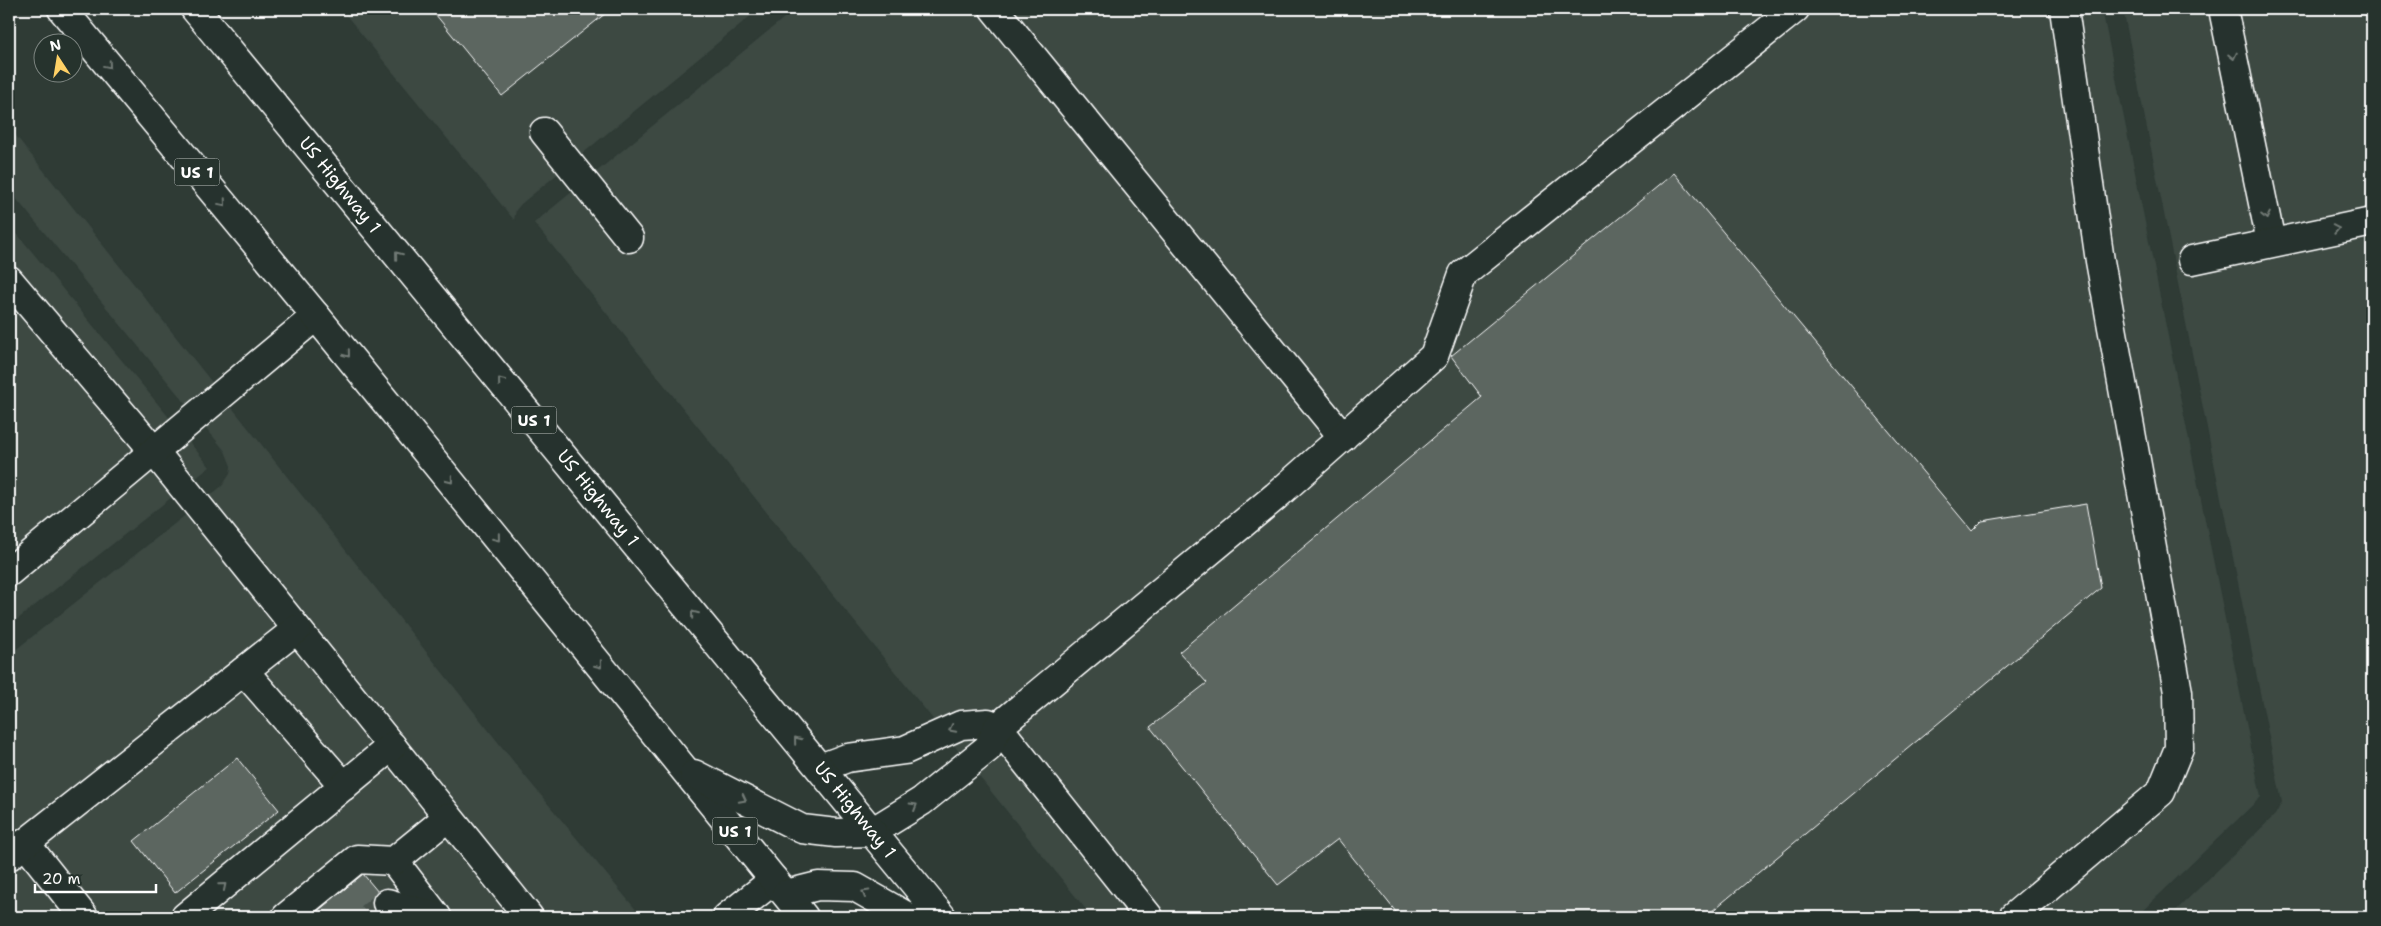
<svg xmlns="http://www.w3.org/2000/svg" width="2381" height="926" font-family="'Shantell Sans',sans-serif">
  <rect width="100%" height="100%" fill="#2f3b35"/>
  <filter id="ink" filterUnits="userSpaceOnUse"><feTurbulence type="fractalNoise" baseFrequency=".02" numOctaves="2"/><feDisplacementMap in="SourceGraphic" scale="10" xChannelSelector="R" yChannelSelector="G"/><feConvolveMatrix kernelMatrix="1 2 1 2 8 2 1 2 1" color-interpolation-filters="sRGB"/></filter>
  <g filter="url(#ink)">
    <!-- built -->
    <g fill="#3c4842">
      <polygon points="341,9 759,9 521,204 516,210 514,220"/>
      <polygon points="795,9 2102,9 2261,797 2136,917 1092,917 534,223"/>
      <polygon points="2123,9 2372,9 2372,917 2169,917 2275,815 2282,802"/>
      <polygon points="9,127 529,781 642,917 9,917 9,655 222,486 230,474 231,466 225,451 9,190"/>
      <polygon points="9,224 210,467 9,626"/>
    </g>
    <!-- building -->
    <g fill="#5b6661" stroke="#fff">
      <polygon points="431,9 611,9 502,96"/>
      <polygon points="1674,173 1972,531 1982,521 2086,504 2101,588 1705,917 1400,917 1338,839 1278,885 1150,727 1207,683 1179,652 1482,397 1451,356"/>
      <polygon points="237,758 279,810 175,893 134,841"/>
      <polygon points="363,874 399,917 316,917 314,914"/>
    </g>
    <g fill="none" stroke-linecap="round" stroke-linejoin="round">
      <!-- minor-tunnel -->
      <polyline stroke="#444f49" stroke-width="28" stroke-dasharray="28 14" stroke-linecap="butt" points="370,917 387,903"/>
      <defs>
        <g id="minor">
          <polyline points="994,9 1343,437"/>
          <polyline points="2223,9 2271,242"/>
          <polyline points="544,132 629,238"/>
          <polyline points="2192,260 2372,222"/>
          <polyline points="9,280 154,451 529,917"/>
          <polyline points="9,572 316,316"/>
          <polyline points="244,671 344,786"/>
          <polyline points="820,768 847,758 905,750 961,725 988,723 998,727 1149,917"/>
          <polyline points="872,832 922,801 988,748 998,727 1276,496 1434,356 1463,274 1795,9"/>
          <polyline points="25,843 84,917"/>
          <polyline points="9,856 297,629"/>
          <polyline points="394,861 437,917"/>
          <polyline points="387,903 437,917"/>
          <polyline points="185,917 392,746"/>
          <polyline points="286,917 357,859 394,861 448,817"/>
          <polyline points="727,917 774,880"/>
          <polyline points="2013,917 2161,792 2179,748 2178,692 2100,261 2064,9"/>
        </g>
        <g id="major">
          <polyline points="62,9 316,316 804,917"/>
          <polyline points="195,9 942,917"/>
          <polyline points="694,774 802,829 836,833 872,832"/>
          <polyline points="786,894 818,886 855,887 908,917"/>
        </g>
      </defs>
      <!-- minor casing -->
      <use href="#minor" stroke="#fff" stroke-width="31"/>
      <!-- major casing -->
      <use href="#major" stroke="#fff" stroke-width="31"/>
      <!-- minor -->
      <use href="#minor" stroke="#26332d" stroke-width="28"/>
      <!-- major -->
      <use href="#major" stroke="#26332d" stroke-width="28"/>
    </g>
    <!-- one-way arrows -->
    <defs><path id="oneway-chevron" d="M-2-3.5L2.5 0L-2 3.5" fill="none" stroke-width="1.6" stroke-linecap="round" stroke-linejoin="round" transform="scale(1.25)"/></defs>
    <g stroke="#727a76">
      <use href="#oneway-chevron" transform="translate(2233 56) rotate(78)"/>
      <use href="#oneway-chevron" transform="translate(108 65) rotate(50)"/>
      <use href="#oneway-chevron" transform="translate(223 203) rotate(50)"/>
      <use href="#oneway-chevron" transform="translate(2266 216) rotate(78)"/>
      <use href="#oneway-chevron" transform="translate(2336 229) rotate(-11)"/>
      <use href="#oneway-chevron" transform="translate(398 255) rotate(-129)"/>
      <use href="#oneway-chevron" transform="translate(347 354) rotate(51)"/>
      <use href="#oneway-chevron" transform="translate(501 381) rotate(-129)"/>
      <use href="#oneway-chevron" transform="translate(450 480) rotate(51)"/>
      <use href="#oneway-chevron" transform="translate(497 538) rotate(51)"/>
      <use href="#oneway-chevron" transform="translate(694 614) rotate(-129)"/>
      <use href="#oneway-chevron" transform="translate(599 665) rotate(51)"/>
      <use href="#oneway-chevron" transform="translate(952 729) rotate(153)"/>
      <use href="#oneway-chevron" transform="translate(797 740) rotate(-129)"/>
      <use href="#oneway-chevron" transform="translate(743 799) rotate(27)"/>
      <use href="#oneway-chevron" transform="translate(914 806) rotate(-31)"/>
      <use href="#oneway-chevron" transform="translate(223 886) rotate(-40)"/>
      <use href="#oneway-chevron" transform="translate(865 893) rotate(-150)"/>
    </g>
  </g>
  <g text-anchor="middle" stroke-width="5" stroke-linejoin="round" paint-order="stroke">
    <!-- shield labels -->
    <g fill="#26332d" stroke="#bec2c0" stroke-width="1">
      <rect x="174.5" y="158.5" width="45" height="27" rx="4"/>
      <rect x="511.5" y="406.5" width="45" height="27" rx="4"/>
      <rect x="712.5" y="817.5" width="45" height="27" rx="4"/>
    </g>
    <g font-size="16" font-weight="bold" fill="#fff">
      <text x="197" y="178">US 1</text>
      <text x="534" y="426">US 1</text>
      <text x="735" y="837">US 1</text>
    </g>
    <!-- street labels -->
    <g font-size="18" fill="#fff" stroke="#26332d">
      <text transform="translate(340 185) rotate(51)" y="6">US Highway 1</text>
      <text transform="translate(598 498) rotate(51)" y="6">US Highway 1</text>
      <text transform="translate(855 810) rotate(51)" y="6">US Highway 1</text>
    </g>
  </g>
  <!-- margin -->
  <rect width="2381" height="926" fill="none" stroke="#26332d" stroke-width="30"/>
  <rect x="15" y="15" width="2351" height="896" fill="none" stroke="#fff" stroke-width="2" filter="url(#ink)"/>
  <!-- north arrow -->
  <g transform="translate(58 58) rotate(348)"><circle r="24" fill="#26332d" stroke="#7d8581"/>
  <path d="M0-4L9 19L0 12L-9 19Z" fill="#ffd166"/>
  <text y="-8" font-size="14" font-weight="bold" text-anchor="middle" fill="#ffffff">N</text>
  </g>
  <!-- scale -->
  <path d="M35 884v8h121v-8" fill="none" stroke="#ffffff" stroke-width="2.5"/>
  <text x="42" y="884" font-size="15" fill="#ffffff" stroke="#26332d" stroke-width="4" paint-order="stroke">20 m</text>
</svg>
